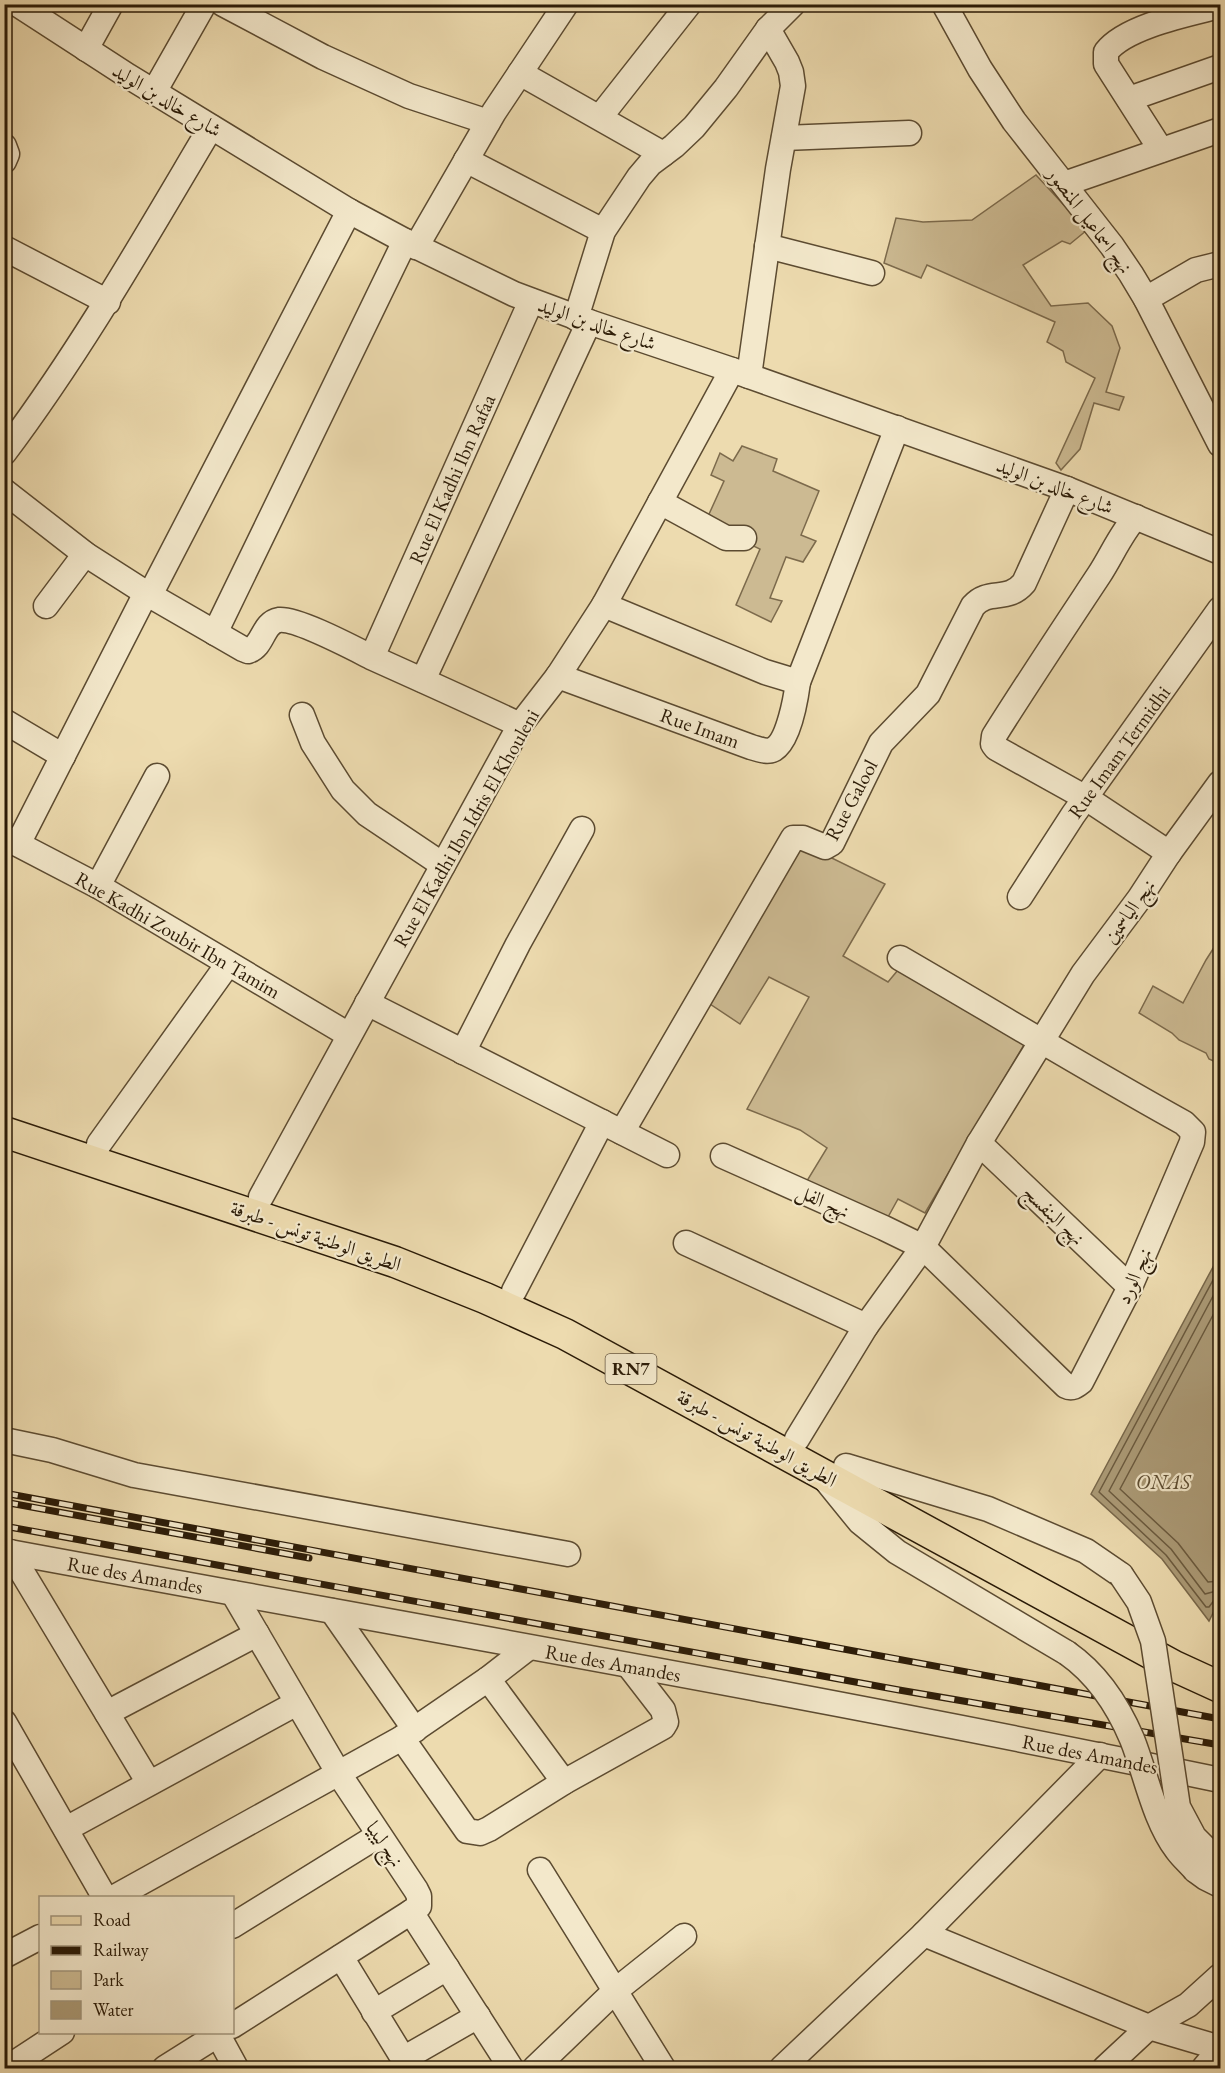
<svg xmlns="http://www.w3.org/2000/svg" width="1225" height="2073" font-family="'EB Garamond',Amiri,serif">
  <rect width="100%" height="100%" fill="#eddbaf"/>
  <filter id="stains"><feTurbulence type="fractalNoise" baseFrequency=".00333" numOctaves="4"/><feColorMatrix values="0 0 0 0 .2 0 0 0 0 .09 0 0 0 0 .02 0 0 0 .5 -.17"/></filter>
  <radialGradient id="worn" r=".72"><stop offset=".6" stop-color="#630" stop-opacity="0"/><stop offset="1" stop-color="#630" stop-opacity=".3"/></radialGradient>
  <!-- green -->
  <g fill="#ccba92" stroke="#7c6a4c" stroke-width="1.5">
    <polygon points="1036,175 1087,230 1070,244 1062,241 1023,265 1051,306 1088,303 1112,326 1120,348 1106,392 1124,397 1119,410 1094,403 1080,449 1061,470 1056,463 1095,378 1066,362 1063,351 1047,342 1055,322 927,265 921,278 884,263 896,218 923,222 972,220"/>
    <polygon points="742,446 777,459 773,471 819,491 801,535 816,541 803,562 786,557 770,598 782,601 771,622 736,605 760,549 705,523 724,481 711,475 720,453 733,461"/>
    <polygon points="795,840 885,884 843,956 888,982 898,970 1028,1038 925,1213 898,1199 877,1237 802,1189 827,1148 800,1130 747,1109 809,997 769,977 740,1024 710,1004"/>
    <polygon points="1220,938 1220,1064 1209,1059 1206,1053 1179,1040 1172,1033 1139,1013 1153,986 1183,1003 1206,960"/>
  </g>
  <!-- water -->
  <polygon fill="#ab9a76" stroke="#78674a" stroke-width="1.5" points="1220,1254 1220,1599 1209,1621 1162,1559 1091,1494"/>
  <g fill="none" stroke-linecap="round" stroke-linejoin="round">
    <!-- shore -->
    <g stroke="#6b5a3e" stroke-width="1.5">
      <polyline points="1220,1267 1099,1492 1166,1555 1206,1607 1209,1607 1215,1599 1220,1598"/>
      <polyline points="1220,1283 1109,1491 1171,1549 1205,1594 1220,1590"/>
      <polyline points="1220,1302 1120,1489 1178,1543 1208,1582 1220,1581"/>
    </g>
    <defs>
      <g id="minor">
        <polyline points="17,4 128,76 349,211 405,241 514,294 589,322 732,370 1067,489 1220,552"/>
        <polyline points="223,4 323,57 409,96 488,122"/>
        <polyline points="944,4 980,69 1014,121 1112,246 1131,274 1146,299 1220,444"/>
        <polyline points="86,49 111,4"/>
        <polyline points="520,73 663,154"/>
        <polyline points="154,92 204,4"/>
        <polyline points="1129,99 1220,67"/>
        <polyline points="600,117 689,4"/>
        <polyline points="784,138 909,133"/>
        <polyline points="4,146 7,154 4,161"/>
        <path d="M1161,150L1106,64V52C1126,26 1189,14 1220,6"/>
        <polyline points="466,160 603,231"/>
        <polyline points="1064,184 1220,130"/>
        <polyline points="767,246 872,273"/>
        <polyline points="416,247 494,112 566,4"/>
        <polyline points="4,248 108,302"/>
        <polyline points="1146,299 1196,270 1220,264"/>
        <polyline points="576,318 603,231 639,177 650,164 674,146 694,127 726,88 768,29 793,4"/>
        <polyline points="749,376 778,169 793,86 791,72 787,62 768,29"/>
        <path d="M4,453C82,349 145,238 211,127"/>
        <path d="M4,491L85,554L146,593L243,649L248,651C264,646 262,623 279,620C297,618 355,649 373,658C422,680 471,702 520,725"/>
        <polyline points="660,502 726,538 744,538"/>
        <path d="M1136,517C1122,531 1111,557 1099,575C1064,628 1028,682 994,736L993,744L996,748L1086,798L1169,853"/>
        <polyline points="150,595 349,211"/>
        <polyline points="604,605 765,672 798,682"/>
        <polyline points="46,606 85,554"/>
        <polyline points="215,633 405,241"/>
        <polyline points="372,657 531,301"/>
        <path d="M558,676L751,747C759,749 767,753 774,749C789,740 796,697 798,682L897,428"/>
        <polyline points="423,680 589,322"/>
        <polyline points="302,715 313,743 343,790 367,814 443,865"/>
        <polyline points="4,721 63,756"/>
        <polyline points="4,837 98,886 349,1035"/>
        <polyline points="18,844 146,593"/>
        <polyline points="98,886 157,776"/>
        <polyline points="1020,897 1073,815 1220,609"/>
        <polyline points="367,1003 667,1155"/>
        <polyline points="463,1052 518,944 582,829"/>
        <path d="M622,1132L793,838H803L825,847L832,843L881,743L928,694L973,606C989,588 1007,603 1024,583L1067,489"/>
        <polyline points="979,1143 1130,1287"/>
        <polyline points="99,1144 228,964"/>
        <path d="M723,1156L884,1228L923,1247L1066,1386C1072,1389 1076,1386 1081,1382L1130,1287L1192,1142L1193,1132L1184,1123C1088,1070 995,1013 900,958"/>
        <polyline points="261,1197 520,725 558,676 604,605 732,370"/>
        <polyline points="686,1243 866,1326"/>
        <polyline points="514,1291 602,1122"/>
        <polyline points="797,1439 866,1326 923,1247 979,1143 1083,974 1139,899 1169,853 1220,783"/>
        <polyline points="4,1440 52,1450 134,1475 568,1554"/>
        <polyline points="846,1466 988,1509 1086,1551 1121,1575"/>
        <polyline points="825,1479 860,1522 897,1552 1067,1653"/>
        <path d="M4,1551C410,1626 817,1696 1220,1780"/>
        <polyline points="10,1552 149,1783"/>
        <polyline points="332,1611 415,1730"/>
        <polyline points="488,1679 564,1782"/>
        <polyline points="107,1713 257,1634"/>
        <polyline points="4,1722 105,1898"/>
        <polyline points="402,1738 467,1831 480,1833 489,1829 564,1782 663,1727 666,1722 663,1710 629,1666"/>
        <polyline points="66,1829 297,1703"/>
        <polyline points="540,1870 663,2068"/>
        <polyline points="1195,1870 1206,1878 1220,1885"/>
        <polyline points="113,1898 402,1738 488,1679 528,1648"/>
        <polyline points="411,1912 511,2068"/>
        <polyline points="232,1926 379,1835"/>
        <polyline points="924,1934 1149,2027 1220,2048"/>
        <polyline points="4,1956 40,1937"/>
        <polyline points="341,1957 409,2068"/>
        <polyline points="374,2012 447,1968"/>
        <polyline points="232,2026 411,1912 419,1906 419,1896 416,1890 339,1774 233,1593"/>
        <polyline points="218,2035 236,2068"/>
        <polyline points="403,2059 478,2016"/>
        <polyline points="7,2068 62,2032"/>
        <polyline points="165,2068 222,2032"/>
        <polyline points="535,2068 615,1991 684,1936"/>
        <polyline points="782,2068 924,1934 1100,1755"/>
        <polyline points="1105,2068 1149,2027 1188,2005 1220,1976"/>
        <polyline points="1204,2068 1220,2049"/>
      </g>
      <polyline id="major" points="4,1132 395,1262 485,1298 565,1334 1174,1666 1220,1687"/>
    </defs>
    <!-- minor casing -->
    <use href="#minor" stroke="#5c4b31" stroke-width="27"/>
    <!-- major casing -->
    <use href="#major" stroke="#2b1b07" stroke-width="33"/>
    <!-- minor -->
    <use href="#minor" stroke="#f3e8cb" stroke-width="24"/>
    <!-- major -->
    <use href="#major" stroke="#eddbaf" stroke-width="30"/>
    <defs>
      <g id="rail">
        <polyline points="4,1493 1220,1719"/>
        <polyline points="4,1502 309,1558"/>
        <polyline points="4,1526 899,1690 1220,1745"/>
      </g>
    </defs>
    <!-- rail casing -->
    <use href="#rail" stroke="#2b1b07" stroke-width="7"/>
    <!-- rail -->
    <use href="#rail" stroke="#f3e8cb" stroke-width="4.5" stroke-dasharray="14" stroke-linecap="butt"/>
    <defs>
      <g id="minor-bridge">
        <polyline points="1121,1575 1139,1602 1153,1641 1178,1807 1194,1837 1214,1857"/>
        <path d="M1067,1653C1097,1674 1118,1706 1132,1739C1146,1774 1154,1820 1177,1850C1182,1857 1189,1863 1195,1870"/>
      </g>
    </defs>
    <!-- minor-bridge casing -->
    <use href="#minor-bridge" stroke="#5c4b31" stroke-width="27" stroke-linecap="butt"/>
    <!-- minor-bridge -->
    <use href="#minor-bridge" stroke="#f3e8cb" stroke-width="24"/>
  </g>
  <g text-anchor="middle" stroke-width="4.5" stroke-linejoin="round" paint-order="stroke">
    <!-- shield labels -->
    <rect fill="#f3e8cb" stroke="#675842" stroke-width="1.5" x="605.5" y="1354" width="51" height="30" rx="4.5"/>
    <g font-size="18" font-weight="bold" fill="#2b1b07">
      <text x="631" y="1375">RN7</text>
    </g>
    <!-- street labels -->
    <g font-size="20" fill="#2b1b07" stroke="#f3e8cb">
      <text transform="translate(167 100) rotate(31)" y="7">شارع خالد بن الوليد</text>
      <text transform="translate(1090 220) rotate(53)" y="7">نهج اسماعيل المنصور</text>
      <text transform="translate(597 324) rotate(19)" y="7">شارع خالد بن الوليد</text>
      <text transform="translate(452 479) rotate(-66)" y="7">Rue El Kadhi Ibn Rafaa</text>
      <text transform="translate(1055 486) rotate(21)" y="7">شارع خالد بن الوليد</text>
      <text transform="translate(700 728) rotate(20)" y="7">Rue Imam</text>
      <text transform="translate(1119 752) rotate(-54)" y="7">Rue Imam Termidhi</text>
      <text transform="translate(851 800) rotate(-62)" y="7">Rue Galool</text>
      <text transform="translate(466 828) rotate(-60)" y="7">Rue El Kadhi Ibn Idris El Khouleni</text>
      <text transform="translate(1129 911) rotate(-54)" y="7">نهج الياسمين</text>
      <text transform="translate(178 935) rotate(30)" y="7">Rue Kadhi Zoubir Ibn Tamim</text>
      <text transform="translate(823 1201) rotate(24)" y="7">نهج الفل</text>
      <text transform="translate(1054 1215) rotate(44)" y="7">نهج البنفسج</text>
      <text transform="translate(316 1236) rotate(19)" y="7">الطريق الوطنية تونس - طبرقة</text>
      <text transform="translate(1134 1276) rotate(-66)" y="7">نهج الورد</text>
      <text transform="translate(757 1438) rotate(29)" y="7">الطريق الوطنية تونس - طبرقة</text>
      <text transform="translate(135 1575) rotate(10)" y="7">Rue des Amandes</text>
      <text transform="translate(613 1663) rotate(10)" y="7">Rue des Amandes</text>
      <text transform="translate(1090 1754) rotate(11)" y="7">Rue des Amandes</text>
      <text transform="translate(385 1844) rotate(56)" y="7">نهج ليبيا</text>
    </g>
    <!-- water labels -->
    <g font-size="21" font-style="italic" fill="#5e4e33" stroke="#f3e8cb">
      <text x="1163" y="1489">ONAS</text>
    </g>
  </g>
  <!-- margin -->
  <rect width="1225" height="2073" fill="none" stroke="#eddbaf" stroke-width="24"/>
  <rect x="6" y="6" width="1213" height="2061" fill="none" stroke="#2b1b07" stroke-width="3"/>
  <rect x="12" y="12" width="1201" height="2049" fill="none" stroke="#2b1b07" stroke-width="1.5"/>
  <!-- legend -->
  <rect x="39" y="1896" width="195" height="138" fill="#f3e8cb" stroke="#a3967d" stroke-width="1.5"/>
  <rect x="51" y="1916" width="30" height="9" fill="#eddbaf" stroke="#a3967d" stroke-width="1.5"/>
  <text x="93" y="1926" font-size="18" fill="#2b1b07">Road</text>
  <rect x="51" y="1946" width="30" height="9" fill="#2b1b07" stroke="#a3967d" stroke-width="1.5"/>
  <text x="93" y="1956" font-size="18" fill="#2b1b07">Railway</text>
  <rect x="51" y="1971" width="30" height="18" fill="#ccba92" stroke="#a3967d" stroke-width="1.5"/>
  <text x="93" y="1986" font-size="18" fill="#2b1b07">Park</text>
  <rect x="51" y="2001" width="30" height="18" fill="#ab9a76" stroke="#a3967d" stroke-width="1.5"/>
  <text x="93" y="2016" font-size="18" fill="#2b1b07">Water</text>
  <rect width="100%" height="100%" filter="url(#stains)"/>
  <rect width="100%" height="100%" fill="url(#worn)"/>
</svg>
